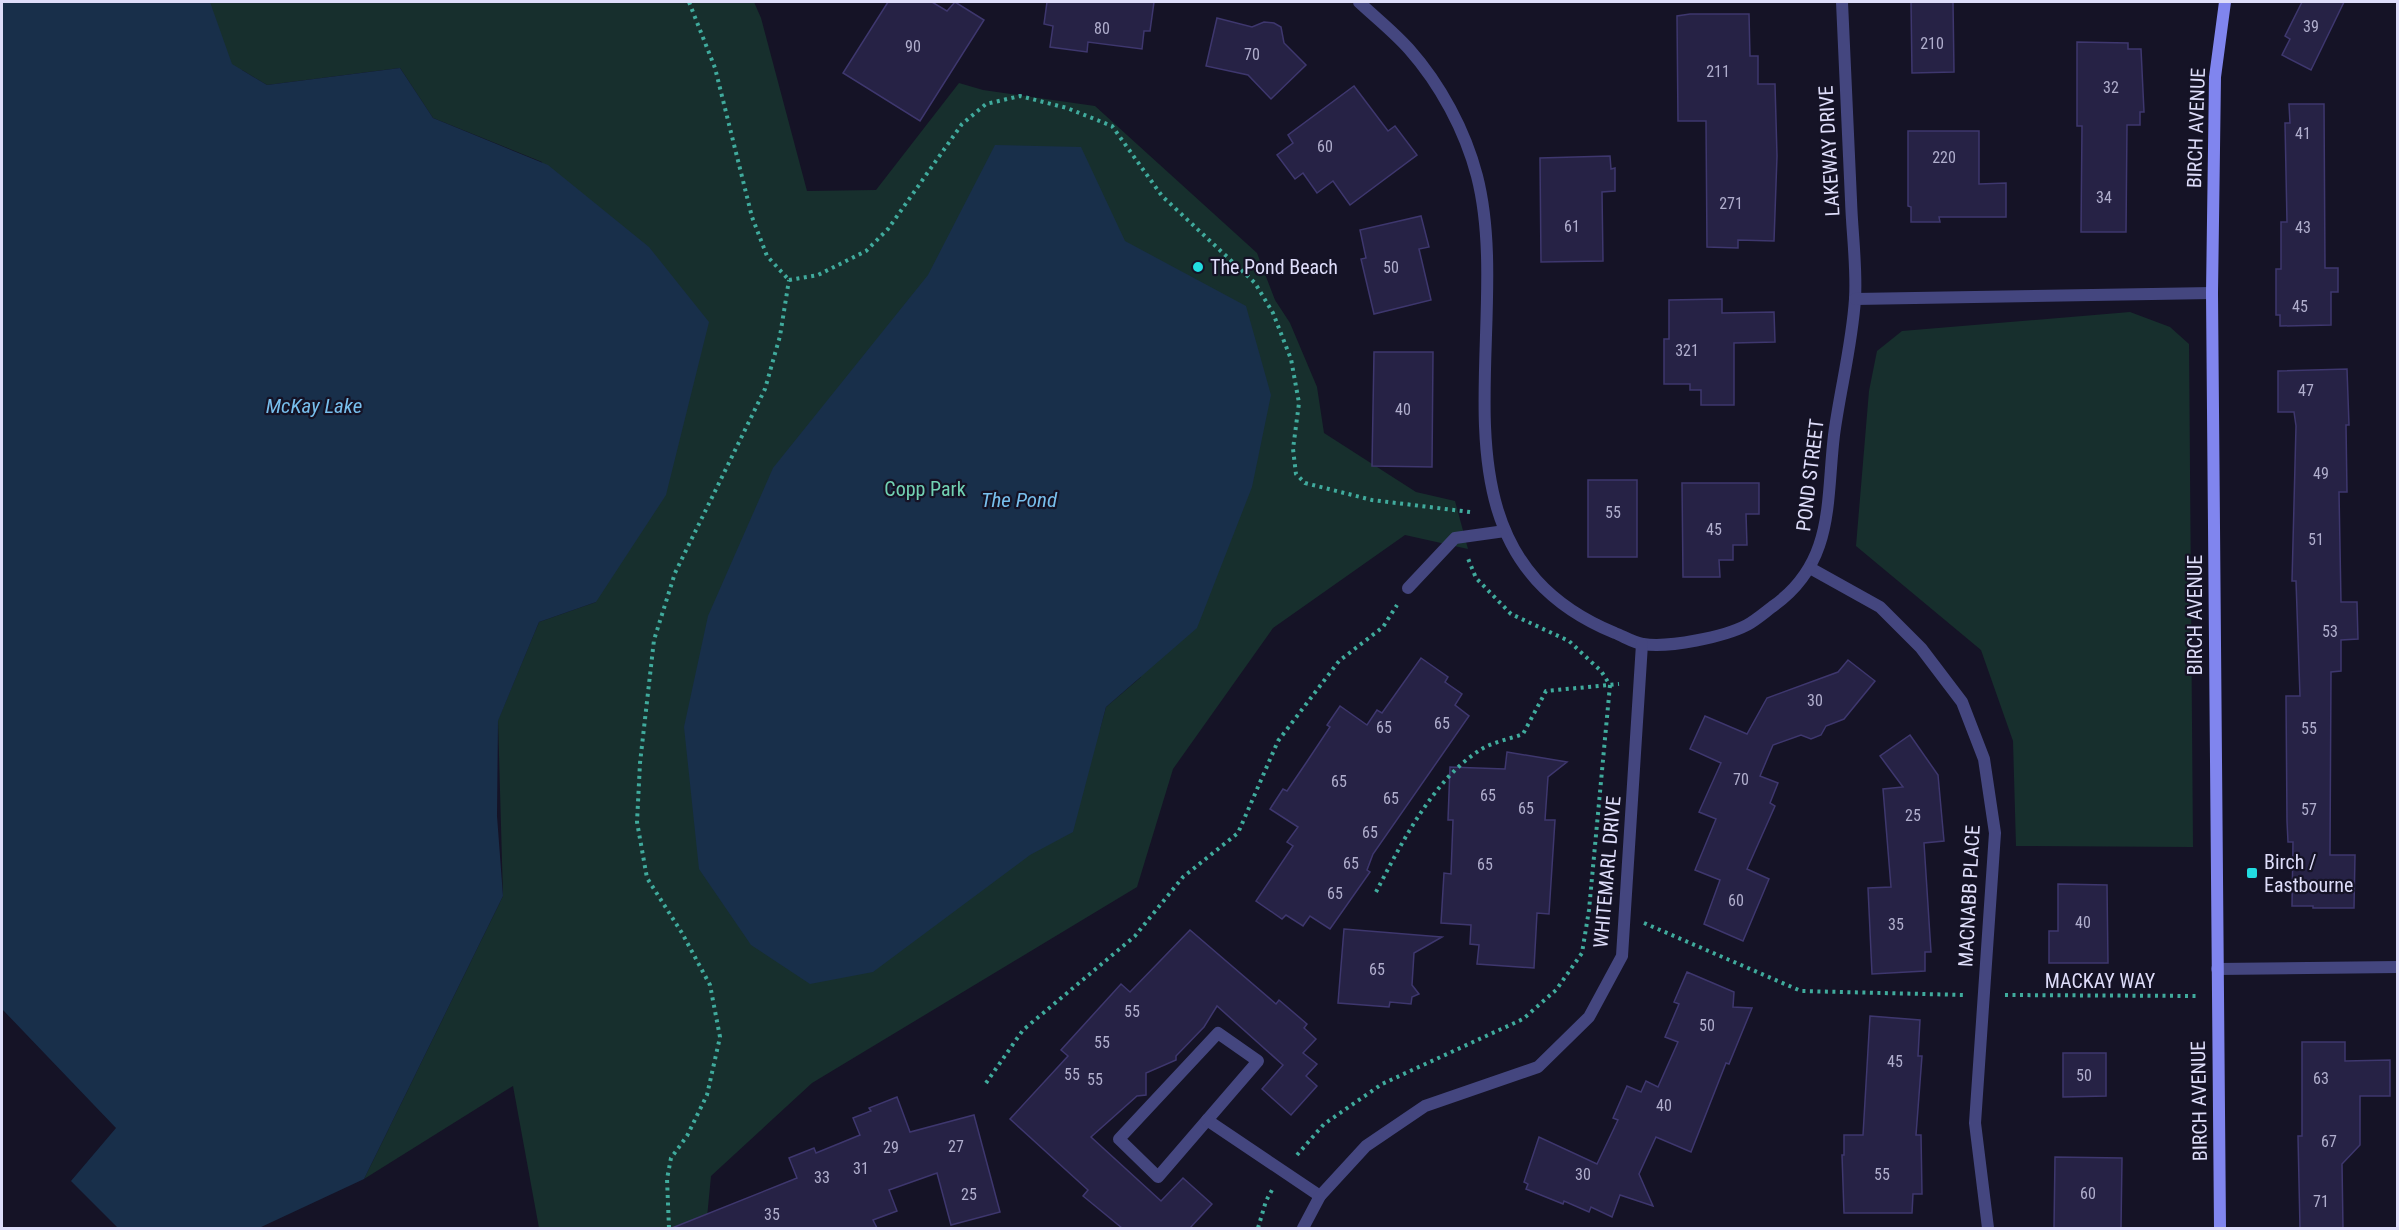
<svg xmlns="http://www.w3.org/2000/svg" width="2399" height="1230" font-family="'Roboto Condensed',sans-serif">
  <rect width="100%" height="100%" fill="#151326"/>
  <!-- green -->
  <g fill="#172f2d" fill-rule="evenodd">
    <path d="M182,2H754L761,18L807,191L876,190L959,83L983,90L1095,106L1257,253L1275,300L1290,323L1317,387L1324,433L1416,492L1455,501L1468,549L1405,535L1273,628L1173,769L1137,887L812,1083L711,1176L706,1228H539L513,1086L364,1179L503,896L498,720L539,622L596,602L542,162L433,118L400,68L267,85L242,70H200ZM1141,677L1106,707L1100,729L1099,719L1117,683Z"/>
    <polygon points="2130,312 2170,327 2189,344 2193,847 2016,846 2013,741 1981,650 1856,546 1869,391 1877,351 1902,331"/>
  </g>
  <!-- water -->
  <g fill="#182f4a">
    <polygon points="2,2 210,2 232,64 267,85 400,68 433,118 548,165 649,247 709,322 666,495 596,602 539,622 498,721 497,816 503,896 364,1179 259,1228 118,1228 71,1181 116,1128 2,1009"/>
    <polygon points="995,145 1081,147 1125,241 1246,306 1271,395 1252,487 1197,628 1106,707 1073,832 1030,855 873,972 810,984 751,945 699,869 684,727 708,616 773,468 928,275"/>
  </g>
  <!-- building -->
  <g fill="#262245" stroke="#3e376e" stroke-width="1.5">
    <polygon points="888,2 932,2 947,11 955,2 984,20 920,121 843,73"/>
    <polygon points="1047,2 1154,2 1150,31 1144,31 1142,49 1088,42 1087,52 1050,47 1053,26 1044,24"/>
    <polygon points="1911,2 1953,2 1954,72 1912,73"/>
    <polygon points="2302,2 2344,2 2311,70 2282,55 2290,39 2285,36"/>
    <polygon points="1690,14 1749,14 1750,56 1758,56 1758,84 1775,84 1777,156 1774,241 1738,240 1738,248 1707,247 1706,121 1678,121 1677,16"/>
    <polygon points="1217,18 1252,27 1264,22 1274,23 1281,27 1284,43 1306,65 1271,99 1248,75 1206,66"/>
    <polygon points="2077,42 2128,43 2128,49 2141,49 2144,112 2140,112 2140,125 2127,125 2126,232 2081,232 2082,126 2077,126"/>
    <polygon points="1354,86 1388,131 1395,126 1417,155 1350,205 1333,181 1317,193 1303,173 1295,179 1277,155 1293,143 1288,135"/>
    <polygon points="2289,104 2324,104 2325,268 2338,268 2338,292 2331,292 2331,325 2280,326 2280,315 2276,315 2276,269 2281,269 2281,222 2287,222 2285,123 2290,123"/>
    <polygon points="1908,131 1979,131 1979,184 2006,183 2006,217 1939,217 1940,222 1911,222 1911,207 1908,206"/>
    <polygon points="1610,156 1611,169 1615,168 1615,191 1602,192 1603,261 1541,262 1540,158"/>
    <polygon points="1421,216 1429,247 1419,249 1431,300 1374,314 1361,259 1366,258 1360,230"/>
    <polygon points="1722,299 1722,313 1774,312 1775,342 1734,343 1734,405 1701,405 1701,390 1690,390 1690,384 1664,384 1664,339 1669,339 1669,300"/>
    <polygon points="1374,352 1433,352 1432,467 1372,466"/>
    <polygon points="2347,369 2349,425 2346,425 2347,492 2339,492 2341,602 2357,602 2358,639 2341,640 2341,671 2331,672 2330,855 2355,855 2354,908 2313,908 2313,906 2292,906 2293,842 2288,842 2287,821 2286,696 2300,696 2296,581 2292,581 2296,426 2294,412 2278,412 2278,371"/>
    <rect x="1588" y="480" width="49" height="77"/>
    <polygon points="1682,483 1759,483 1759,514 1746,514 1747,545 1733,545 1733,560 1719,560 1720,577 1683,577"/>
    <polygon points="1421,658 1448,677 1445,682 1462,694 1455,705 1469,716 1373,854 1367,870 1370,872 1330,929 1310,916 1303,926 1286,915 1282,919 1256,901 1293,846 1287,842 1298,827 1270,809 1283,789 1287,791 1306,763 1330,727 1327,725 1340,706 1367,725 1377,710 1382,713"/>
    <polygon points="1848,660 1875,681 1844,719 1826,726 1821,735 1811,739 1801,735 1773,745 1760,776 1778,783 1770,803 1775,806 1747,869 1769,879 1743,941 1704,924 1720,880 1695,870 1716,819 1699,812 1721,763 1690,749 1705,716 1747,734 1767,698 1838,672"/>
    <polygon points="1910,735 1938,775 1944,841 1924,843 1931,952 1925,952 1925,971 1872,974 1868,888 1891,887 1883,789 1903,787 1880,756"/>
    <polygon points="1507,752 1567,762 1548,777 1545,820 1555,820 1549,914 1537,913 1534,968 1477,964 1479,945 1470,944 1471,925 1441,923 1444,873 1451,874 1453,820 1448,820 1450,767 1505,769"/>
    <polygon points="2058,884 2107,885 2108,963 2049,963 2049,931 2058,931"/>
    <polygon points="1344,929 1442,937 1414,953 1412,985 1419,994 1412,997 1411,1004 1390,1002 1389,1007 1338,1003"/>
    <polygon points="1190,930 1276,1004 1279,1000 1307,1024 1304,1028 1316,1039 1303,1053 1317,1064 1306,1076 1317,1086 1291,1115 1262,1089 1283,1065 1217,1006 1204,1027 1176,1056 1176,1060 1146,1073 1146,1095 1137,1096 1091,1137 1161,1201 1183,1178 1212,1204 1190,1228 1122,1228 1083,1196 1088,1190 1010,1119 1068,1056 1061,1050 1121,984 1130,992"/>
    <polygon points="1687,972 1734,992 1733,1007 1752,1008 1729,1064 1726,1063 1691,1152 1656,1137 1639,1174 1653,1206 1620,1195 1612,1217 1591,1207 1589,1212 1564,1201 1563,1204 1526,1189 1528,1184 1524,1182 1539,1137 1597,1164 1618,1120 1613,1118 1627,1086 1641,1092 1646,1081 1658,1087 1678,1042 1665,1037 1679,1004 1674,1002"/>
    <polygon points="1870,1016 1920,1020 1918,1056 1922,1056 1916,1135 1921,1135 1922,1194 1913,1194 1912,1213 1844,1213 1842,1155 1844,1155 1844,1135 1863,1135"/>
    <polygon points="2302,1042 2345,1042 2345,1061 2390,1060 2390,1096 2360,1096 2360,1145 2342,1164 2343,1228 2300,1228 2298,1136 2302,1136"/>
    <polygon points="2063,1053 2106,1053 2106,1096 2063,1097"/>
    <polygon points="897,1097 910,1132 974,1115 1000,1212 951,1225 937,1173 889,1190 897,1211 873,1220 877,1228 672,1228 797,1178 789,1158 814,1148 816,1153 860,1135 853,1118 871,1111 869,1108"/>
    <polygon points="2055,1157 2122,1158 2121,1228 2054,1228"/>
  </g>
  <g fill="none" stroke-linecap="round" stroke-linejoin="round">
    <!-- path -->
    <g stroke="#40ab9d" stroke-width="4" stroke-dasharray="3 4.5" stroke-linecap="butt">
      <polyline points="689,2 715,68 752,217 767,256 789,280"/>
      <polyline points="789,280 818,275 866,251 888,229 962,124 986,104 1020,96 1067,108 1112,126 1162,196 1255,283 1273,313 1291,359 1299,403 1293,449 1296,474 1305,483 1372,500 1470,512"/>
      <path d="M1376,892C1401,844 1433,780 1480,750C1492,742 1510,739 1523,734L1546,691L1619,684"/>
      <polyline points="1644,923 1801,991 1964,995"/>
      <polyline points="2005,995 2198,996"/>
      <polyline points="986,1083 1023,1030 1135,936 1183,877 1238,833 1278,741 1339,661 1383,627 1397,605"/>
      <polyline points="1297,1155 1324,1124 1382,1084 1523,1019 1556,990 1582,953 1589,910 1610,685 1601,671 1569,641 1511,614 1476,578 1467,556"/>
      <polyline points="669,1228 667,1179 671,1158 687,1136 707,1095 720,1037 710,985 682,933 647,878 637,822 640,763 654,640 675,573 765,389 780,336 789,280"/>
      <polyline points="1258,1228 1266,1201 1272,1190"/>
    </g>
    <!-- lane -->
    <g stroke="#44467f" stroke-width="12">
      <polyline points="1408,588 1455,538 1505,531"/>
      <polygon points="1218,1033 1258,1061 1158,1177 1119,1139"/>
      <polyline points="1207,1120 1320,1196"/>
    </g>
    <!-- street -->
    <g stroke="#44467f" stroke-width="12">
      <path d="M1359,2C1375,17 1394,32 1409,49C1440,84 1465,130 1477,176C1517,332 1413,550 1615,633C1623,636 1634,643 1643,644C1669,648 1724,637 1747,625C1756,620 1764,613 1772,607C1835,563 1826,502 1834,435C1840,390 1852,345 1855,299C1857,267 1852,233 1851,200C1848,134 1845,68 1842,2"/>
      <polyline points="1855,299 2212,293"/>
      <polyline points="1810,568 1880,607 1921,648 1962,702 1984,759 1995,833 1975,1123 1988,1228"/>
      <polyline points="2217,969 2398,967"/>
      <polyline points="1303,1228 1320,1196 1366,1146 1425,1106 1538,1067 1589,1017 1622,956 1642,644"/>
    </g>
    <!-- secondary -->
    <polyline stroke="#8085ee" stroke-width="12" points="2220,1228 2212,293 2215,77 2225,2"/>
  </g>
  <!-- markers -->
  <g fill="#22dce1" stroke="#151326" stroke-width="2">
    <circle cx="1198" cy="267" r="6"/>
    <rect x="2246" y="867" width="12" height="12" rx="3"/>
  </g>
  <g text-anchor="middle" stroke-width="4.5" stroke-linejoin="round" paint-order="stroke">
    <!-- number labels -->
    <g font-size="16" fill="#b0aecd">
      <text x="2311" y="32">39</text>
      <text x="1102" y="34">80</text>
      <text x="1932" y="49">210</text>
      <text x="913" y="52">90</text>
      <text x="1252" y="60">70</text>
      <text x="1718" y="77">211</text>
      <text x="2111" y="93">32</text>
      <text x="2303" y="139">41</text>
      <text x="1325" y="152">60</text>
      <text x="1944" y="163">220</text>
      <text x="2104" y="203">34</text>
      <text x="1731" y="209">271</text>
      <text x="1572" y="232">61</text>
      <text x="2303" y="233">43</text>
      <text x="1391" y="273">50</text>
      <text x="2300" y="312">45</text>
      <text x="1687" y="356">321</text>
      <text x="2306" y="396">47</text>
      <text x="1403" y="415">40</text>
      <text x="2321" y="479">49</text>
      <text x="1613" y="518">55</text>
      <text x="1714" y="535">45</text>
      <text x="2316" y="545">51</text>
      <text x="2330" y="637">53</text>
      <text x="1815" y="706">30</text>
      <text x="1442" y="729">65</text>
      <text x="1384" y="733">65</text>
      <text x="2309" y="734">55</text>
      <text x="1741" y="785">70</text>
      <text x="1339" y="787">65</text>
      <text x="1488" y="801">65</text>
      <text x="1391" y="804">65</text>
      <text x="1526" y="814">65</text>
      <text x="2309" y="815">57</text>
      <text x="1913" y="821">25</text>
      <text x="1370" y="838">65</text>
      <text x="1351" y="869">65</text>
      <text x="1485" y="870">65</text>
      <text x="1335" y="899">65</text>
      <text x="1736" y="906">60</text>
      <text x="2083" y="928">40</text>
      <text x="1896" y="930">35</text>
      <text x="1377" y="975">65</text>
      <text x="1132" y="1017">55</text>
      <text x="1707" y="1031">50</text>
      <text x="1102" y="1048">55</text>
      <text x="1895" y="1067">45</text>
      <text x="1072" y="1080">55</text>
      <text x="2084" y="1081">50</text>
      <text x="2321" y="1084">63</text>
      <text x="1095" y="1085">55</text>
      <text x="1664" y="1111">40</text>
      <text x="2329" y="1147">67</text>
      <text x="956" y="1152">27</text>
      <text x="891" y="1153">29</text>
      <text x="861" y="1174">31</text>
      <text x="1583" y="1180">30</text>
      <text x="1882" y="1180">55</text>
      <text x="822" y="1183">33</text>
      <text x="2088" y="1199">60</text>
      <text x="969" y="1200">25</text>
      <text x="2321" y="1207">71</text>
      <text x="772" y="1220">35</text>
    </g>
    <!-- street labels -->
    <g font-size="20" fill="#deddfa" stroke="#151326">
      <text transform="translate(2196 128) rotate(-88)" y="7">BIRCH AVENUE</text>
      <text transform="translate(1829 151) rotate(-93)" y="7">LAKEWAY DRIVE</text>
      <text transform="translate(1810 475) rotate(-83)" y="7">POND STREET</text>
      <text transform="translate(2195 615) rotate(-90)" y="7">BIRCH AVENUE</text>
      <text transform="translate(1607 872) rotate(-85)" y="7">WHITEMARL DRIVE</text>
      <text transform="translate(1969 896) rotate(-87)" y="7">MACNABB PLACE</text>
      <text x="2100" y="988">MACKAY WAY</text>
      <text transform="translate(2199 1101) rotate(-91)" y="7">BIRCH AVENUE</text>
    </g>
    <!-- poi labels -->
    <g font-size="20" fill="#deddfa" stroke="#151326" text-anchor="start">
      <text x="1210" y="274">The Pond Beach</text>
      <text x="2264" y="869">Birch /<tspan x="2264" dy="23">Eastbourne</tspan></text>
    </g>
    <!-- park labels -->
    <g font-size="20" fill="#72d2b3" stroke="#151326">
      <text x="925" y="496">Copp Park</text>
    </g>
    <!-- water labels -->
    <g font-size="21" font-style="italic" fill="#78bfed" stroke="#151326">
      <text x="314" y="413">McKay Lake</text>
      <text x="1019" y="507">The Pond</text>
    </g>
  </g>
  <!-- border -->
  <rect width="2399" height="1230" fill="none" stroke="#deddfa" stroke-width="6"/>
</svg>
